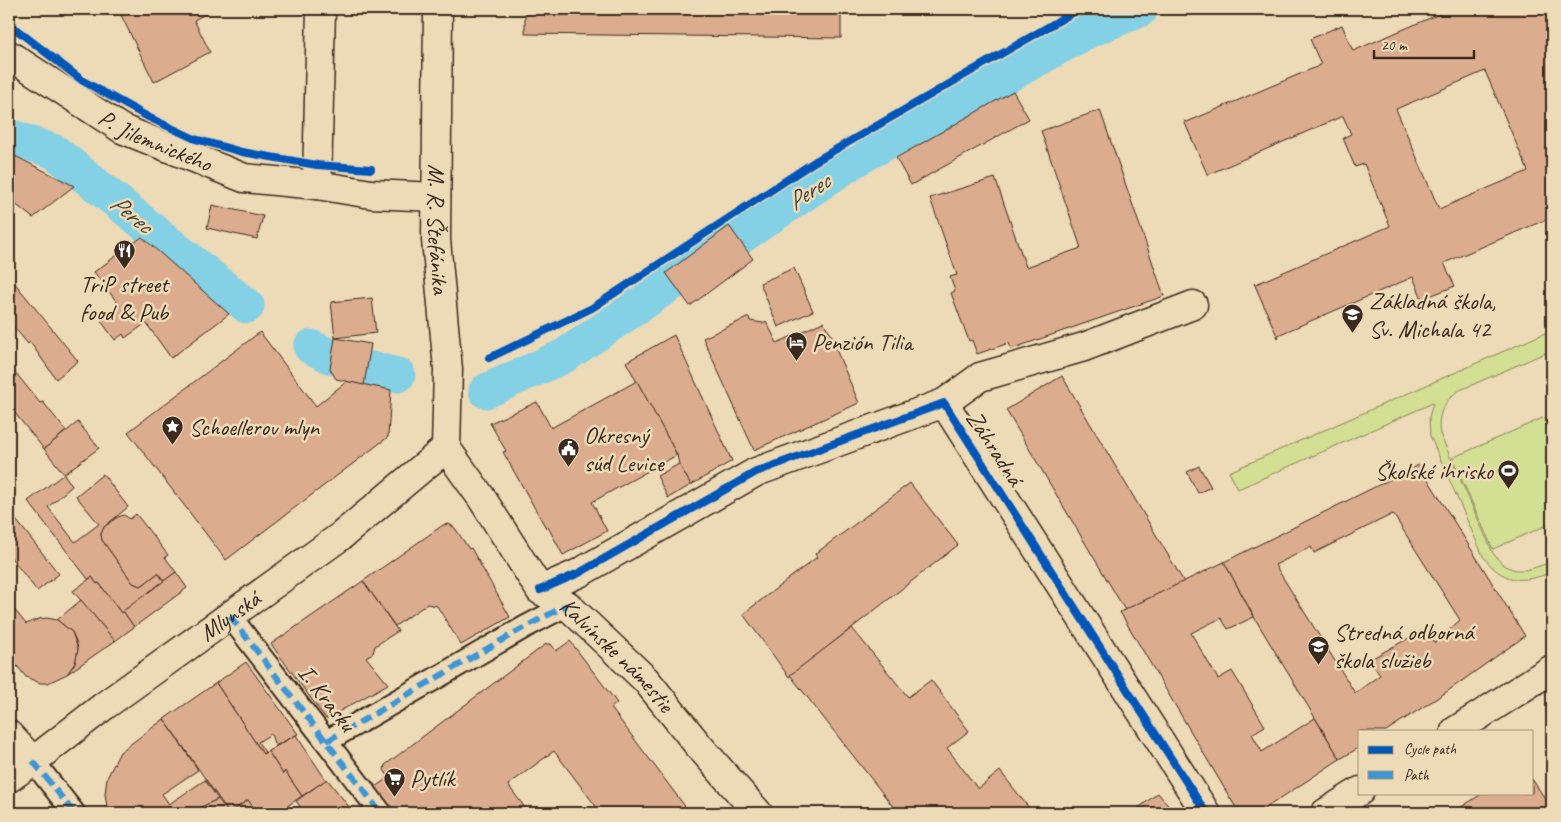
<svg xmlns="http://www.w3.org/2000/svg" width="1561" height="822" font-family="Caveat,sans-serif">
  <rect width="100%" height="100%" fill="#eddab7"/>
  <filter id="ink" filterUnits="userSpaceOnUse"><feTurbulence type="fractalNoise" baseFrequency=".02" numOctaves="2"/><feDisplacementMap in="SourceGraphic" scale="10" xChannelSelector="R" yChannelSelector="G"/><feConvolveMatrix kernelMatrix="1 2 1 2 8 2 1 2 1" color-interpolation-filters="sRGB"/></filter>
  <g filter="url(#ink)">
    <!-- green -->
    <g fill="#d3e093" stroke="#878558">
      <path d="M1552,330V350L1458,391C1443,402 1437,415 1440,434L1493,553C1510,578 1528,571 1552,561V572C1523,584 1502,583 1483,556L1430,436L1429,417L1433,403L1238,489L1229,472Z"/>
      <polygon points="1552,414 1552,523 1493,549 1452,458"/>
    </g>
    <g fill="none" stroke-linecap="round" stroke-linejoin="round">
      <!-- canal -->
      <g stroke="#84d0e5" stroke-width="35">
        <polyline points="9,136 55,152 247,306"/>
        <polyline points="311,347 332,357"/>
        <polyline points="367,368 398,375"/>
        <polyline points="486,391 564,356 853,161 1088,31 1141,9"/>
      </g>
    </g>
    <!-- building -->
    <g fill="#dcac8e" stroke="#3b2a1e" fill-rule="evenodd">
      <polygon points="118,9 210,9 211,11 194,20 210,52 154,82"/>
      <polygon points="525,9 841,9 841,38 525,34"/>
      <path d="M1451,9H1552V217L1444,263L1455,286L1422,299L1413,277L1278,335L1279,337L1278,338L1254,283L1256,284L1390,226L1364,164L1355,167L1343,138L1351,134L1343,116L1209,174L1208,176L1184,121L1187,122L1321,65L1310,39L1342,25L1353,51ZM1485,71L1528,171L1439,209L1396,109Z"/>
      <polygon points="1013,91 1029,119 911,185 896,158"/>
      <polygon points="1100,110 1164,296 1011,349 1009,343 977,354 972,340 969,341 951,293 955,291 950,277 957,275 930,198 995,178 1026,267 1081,248 1041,131"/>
      <polygon points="13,155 74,186 33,218 9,199 9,161"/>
      <polygon points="212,205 263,216 257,239 207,228"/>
      <polygon points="729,226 753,259 690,306 666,273"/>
      <polygon points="142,237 229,314 171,358 146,323 125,338 123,334 115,340 101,321 120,306 94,272"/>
      <polygon points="794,268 813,311 778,327 760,283"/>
      <polygon points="9,276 78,361 56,379 30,342 28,344 9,321"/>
      <polygon points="372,298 376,333 335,338 331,302"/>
      <polygon points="749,317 750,321 763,323 766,321 777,343 823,322 834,339 832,340 859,403 754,450 703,338"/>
      <polygon points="260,332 316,406 347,381 391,390 388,437 226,560 128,432"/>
      <polygon points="674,335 732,461 691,485 679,464 677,455 626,362"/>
      <polygon points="335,338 371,344 364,385 336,379 330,369"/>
      <polygon points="9,360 13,365 11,367 40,403 43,402 66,431 44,449 9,406"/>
      <polygon points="1062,376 1184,582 1125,610 1006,410"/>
      <polygon points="637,381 677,455 592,502 607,531 563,555 548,527 546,528 503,452 506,451 490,423 537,402 551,428"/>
      <polygon points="78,422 99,448 64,474 44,449"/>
      <polygon points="679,464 691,485 668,498 657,476"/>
      <path d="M1419,465L1525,636L1445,693L1386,731H1360V747L1340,759L1254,617L1224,562ZM1393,514L1460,620L1435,643L1425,629L1369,660L1380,675L1355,693L1275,565L1311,547L1314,553Z"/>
      <polygon points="1199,466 1211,487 1198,493 1187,472"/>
      <polygon points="64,474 72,486 48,507 75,542 99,524 76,496 103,474 128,507 104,527 101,534 102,540 133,583 140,586 144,584 158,573 164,581 121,613 99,583 97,584 92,577 88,579 28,501"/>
      <polygon points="910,483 958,545 789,677 743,614 817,557 815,554"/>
      <polygon points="9,511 59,574 37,591 9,555"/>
      <polygon points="136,514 168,555 165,557 176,572 164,581 158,573 144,584 140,586 133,583 102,540 101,534 104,527 118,517 124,515 130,519"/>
      <polygon points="449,524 455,528 469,549 471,548 510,617 461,645 437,606 427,604 395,626 363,581 443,525"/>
      <polygon points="1224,562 1254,617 1228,629 1221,618 1191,633 1218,679 1232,671 1265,726 1252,734 1262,752 1315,718 1340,759 1258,813 1239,813 1120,612"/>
      <polygon points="176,572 187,588 134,627 123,611"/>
      <polygon points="92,577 97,584 99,583 121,613 123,611 134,627 115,641 73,591"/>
      <polygon points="363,581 398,631 375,646 373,653 366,657 388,684 326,719 271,644"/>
      <polygon points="81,600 115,641 67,674 75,663 78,649 76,641 72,632 57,620"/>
      <polygon points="9,603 26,624 39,619 47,618 57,620 72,632 78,649 75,663 67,674 48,683 40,683 26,677 9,656"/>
      <polygon points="852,628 908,697 931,680 969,731 947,748 978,789 1000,771 1033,813 898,813 790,675"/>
      <polygon points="570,641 617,703 611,708 690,813 601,813 554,751 508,785 529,813 481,813 478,808 471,813 395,813 375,787 389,777 384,770 385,765 546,644 551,644 556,651"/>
      <polygon points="246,662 298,734 275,746 271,734 258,742 265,752 263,754 216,683"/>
      <polygon points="216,683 263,754 268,751 283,774 285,771 302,796 277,813 258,813 248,800 229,813 164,719"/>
      <polygon points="164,719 198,770 162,794 169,804 205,780 218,799 189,813 108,813 105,794 107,778 120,752"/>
      <polygon points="296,735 326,780 302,796 285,771 283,774 268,751"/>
      <polygon points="327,779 354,813 305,813 296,801"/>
      <polygon points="1532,779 1552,809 1552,813 1457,813 1455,811 1483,793 1532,793"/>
      <polygon points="1158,793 1174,813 1132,813"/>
      <polygon points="218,799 229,813 189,813"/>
      <polygon points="248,800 258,813 229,813"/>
    </g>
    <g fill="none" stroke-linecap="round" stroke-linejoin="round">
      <defs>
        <g id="pedestrian">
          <polyline points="230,616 381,813"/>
          <polyline points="327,741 525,627 567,605"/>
          <polyline points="33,761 74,813"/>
        </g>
        <g id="minor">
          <path id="s1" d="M438,9L436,240L448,369L446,448"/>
          <path id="s2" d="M9,55L122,129L244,178L317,185L371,194L436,197"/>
          <polyline points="317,185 321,9"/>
          <polyline points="944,403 980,377 1084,347 1193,305"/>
          <path id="s3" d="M446,448L481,497L540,590L567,605L646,680L699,746L758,813"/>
          <polyline points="540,590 579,573 756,472 944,403 1206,813"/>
          <polyline points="1455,731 1552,669"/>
          <polyline points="9,735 33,761"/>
          <path id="s4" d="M9,778L33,761L104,706L341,536L446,448"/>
          <polyline points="1325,813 1360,791"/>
        </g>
      </defs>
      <!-- pedestrian casing -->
      <use href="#pedestrian" stroke="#3b2a1e" stroke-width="25"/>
      <!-- minor casing -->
      <use href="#minor" stroke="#3b2a1e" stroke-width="31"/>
      <!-- pedestrian -->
      <use href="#pedestrian" stroke="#eddab7" stroke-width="21"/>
      <!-- minor -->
      <use href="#minor" stroke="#eddab7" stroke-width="28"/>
      <!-- quiet -->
      <g stroke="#3e96d5" stroke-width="6" stroke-dasharray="12 6" stroke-linecap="butt">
        <polyline points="230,616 381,813"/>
        <polyline points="327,741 525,627 567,605"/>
        <polyline points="33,761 74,813"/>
      </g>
      <defs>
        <g id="cycleway">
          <polyline points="9,24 83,81 148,117 195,139 242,152 288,160 317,165 371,169"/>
          <polyline points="489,358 592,308 814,162 1079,9"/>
          <polyline points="540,590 579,573 756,472 944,403 1206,813"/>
        </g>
      </defs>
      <!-- cycleway casing -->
      <use href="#cycleway" stroke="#eddab7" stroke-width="11"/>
      <!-- cycleway -->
      <use href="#cycleway" stroke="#0057b8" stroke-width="8"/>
    </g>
  </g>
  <!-- icons -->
  <defs>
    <symbol id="restaurant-pin" viewBox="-11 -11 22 30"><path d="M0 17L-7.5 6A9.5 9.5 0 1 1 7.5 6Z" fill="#3b2a1e" stroke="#eddab7"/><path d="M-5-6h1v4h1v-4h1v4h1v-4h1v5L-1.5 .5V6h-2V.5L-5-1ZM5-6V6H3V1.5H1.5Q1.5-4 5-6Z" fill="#fff"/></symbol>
    <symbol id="school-pin" viewBox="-11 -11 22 30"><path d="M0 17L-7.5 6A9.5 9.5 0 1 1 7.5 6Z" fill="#3b2a1e" stroke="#eddab7"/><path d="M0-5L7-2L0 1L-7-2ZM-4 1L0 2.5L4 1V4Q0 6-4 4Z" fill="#fff"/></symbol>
    <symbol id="hotel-pin" viewBox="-11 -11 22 30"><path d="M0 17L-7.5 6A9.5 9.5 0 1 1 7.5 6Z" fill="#3b2a1e" stroke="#eddab7"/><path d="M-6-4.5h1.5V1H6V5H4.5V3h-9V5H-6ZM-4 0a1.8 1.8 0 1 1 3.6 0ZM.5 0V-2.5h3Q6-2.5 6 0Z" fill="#fff"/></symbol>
    <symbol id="sight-pin" viewBox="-11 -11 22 30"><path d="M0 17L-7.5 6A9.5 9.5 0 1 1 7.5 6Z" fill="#3b2a1e" stroke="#eddab7"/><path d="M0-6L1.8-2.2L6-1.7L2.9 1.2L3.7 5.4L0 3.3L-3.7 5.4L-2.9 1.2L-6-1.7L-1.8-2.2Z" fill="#fff"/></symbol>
    <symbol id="civic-pin" viewBox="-11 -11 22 30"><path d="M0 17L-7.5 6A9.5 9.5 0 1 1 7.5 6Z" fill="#3b2a1e" stroke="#eddab7"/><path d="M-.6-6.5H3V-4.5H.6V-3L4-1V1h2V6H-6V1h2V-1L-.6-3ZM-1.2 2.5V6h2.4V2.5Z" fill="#fff"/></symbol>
    <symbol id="stadium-pin" viewBox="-11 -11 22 30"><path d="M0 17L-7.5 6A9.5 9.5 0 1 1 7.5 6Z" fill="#3b2a1e" stroke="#eddab7"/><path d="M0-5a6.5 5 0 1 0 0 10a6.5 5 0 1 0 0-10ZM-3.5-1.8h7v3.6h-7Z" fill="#fff"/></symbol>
    <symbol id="supermarket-pin" viewBox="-11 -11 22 30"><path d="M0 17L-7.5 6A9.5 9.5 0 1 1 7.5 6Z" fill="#3b2a1e" stroke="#eddab7"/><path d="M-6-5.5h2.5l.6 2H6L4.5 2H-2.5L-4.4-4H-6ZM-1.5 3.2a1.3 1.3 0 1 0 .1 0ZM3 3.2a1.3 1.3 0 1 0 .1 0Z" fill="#fff"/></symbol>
  </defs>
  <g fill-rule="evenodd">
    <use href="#restaurant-pin" x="112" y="238" width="25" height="34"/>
    <use href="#school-pin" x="1340" y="302" width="25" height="34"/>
    <use href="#hotel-pin" x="784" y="330" width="25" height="34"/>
    <use href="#sight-pin" x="160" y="414" width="25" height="34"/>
    <use href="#civic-pin" x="556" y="436" width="25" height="34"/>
    <use href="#stadium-pin" x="1496" y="458" width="25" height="34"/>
    <use href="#school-pin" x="1306" y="634" width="25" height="34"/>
    <use href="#supermarket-pin" x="382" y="766" width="25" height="34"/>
  </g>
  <g text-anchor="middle" stroke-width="5" stroke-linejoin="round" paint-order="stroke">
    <!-- street labels -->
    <g font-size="24" fill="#3b2a1e" stroke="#eddab7">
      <text dy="8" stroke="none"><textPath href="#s2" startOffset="170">P. Jilemnického</textPath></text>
      <text dy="8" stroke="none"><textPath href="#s1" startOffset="220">M. R. Štefánika</textPath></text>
      <text transform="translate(995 448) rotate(57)" y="8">Záhradná</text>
      <text dy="8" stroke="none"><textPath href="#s4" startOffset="274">Mlynská</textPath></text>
      <text dy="8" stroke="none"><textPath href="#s3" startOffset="272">Kalvínske námestie</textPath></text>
      <text transform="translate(327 698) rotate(52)" y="8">I. Krasku</text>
    </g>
    <!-- poi labels -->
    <g font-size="24" fill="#3b2a1e" stroke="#eddab7" text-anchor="start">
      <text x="124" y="292" text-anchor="middle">TriP street<tspan x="124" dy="28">food &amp; Pub</tspan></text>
      <text x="1369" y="309">Základná škola,<tspan x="1369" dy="28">Sv. Michala 42</tspan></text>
      <text x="812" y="350">Penzión Tilia</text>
      <text x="189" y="435">Schoellerov mlyn</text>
      <text x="584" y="443">Okresný<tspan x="584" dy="28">súd Levice</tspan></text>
      <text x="1493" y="479" text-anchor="end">Školské ihrisko</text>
      <text x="1334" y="640">Stredná odborná<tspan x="1334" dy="28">škola služieb</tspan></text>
      <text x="410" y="786">Pytlík</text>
    </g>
    <!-- water labels -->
    <g font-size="25" font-style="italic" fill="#46433c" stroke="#eddab7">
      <text transform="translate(808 191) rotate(-34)" y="9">Perec</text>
      <text transform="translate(132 213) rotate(39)" y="9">Perec</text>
    </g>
  </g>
  <!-- margin -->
  <rect width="1561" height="822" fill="none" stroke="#eddab7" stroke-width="30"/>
  <rect x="15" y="15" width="1531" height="792" fill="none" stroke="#3b2a1e" stroke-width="2" filter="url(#ink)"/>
  <!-- legend -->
  <rect x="1358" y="730" width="175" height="65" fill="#eddab7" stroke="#a6947a"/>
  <rect x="1368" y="746" width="25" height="8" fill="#0057b8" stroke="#a6947a"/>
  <text x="1404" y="754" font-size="15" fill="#3b2a1e">Cycle path</text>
  <rect x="1368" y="771" width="25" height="8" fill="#3e96d5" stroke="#a6947a"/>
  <text x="1404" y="780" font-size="15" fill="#3b2a1e">Path</text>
  <!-- scale -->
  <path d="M1374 50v8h100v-8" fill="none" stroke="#3b2a1e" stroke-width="2.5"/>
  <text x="1381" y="50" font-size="15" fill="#3b2a1e" stroke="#eddab7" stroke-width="4" paint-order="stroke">20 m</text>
</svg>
